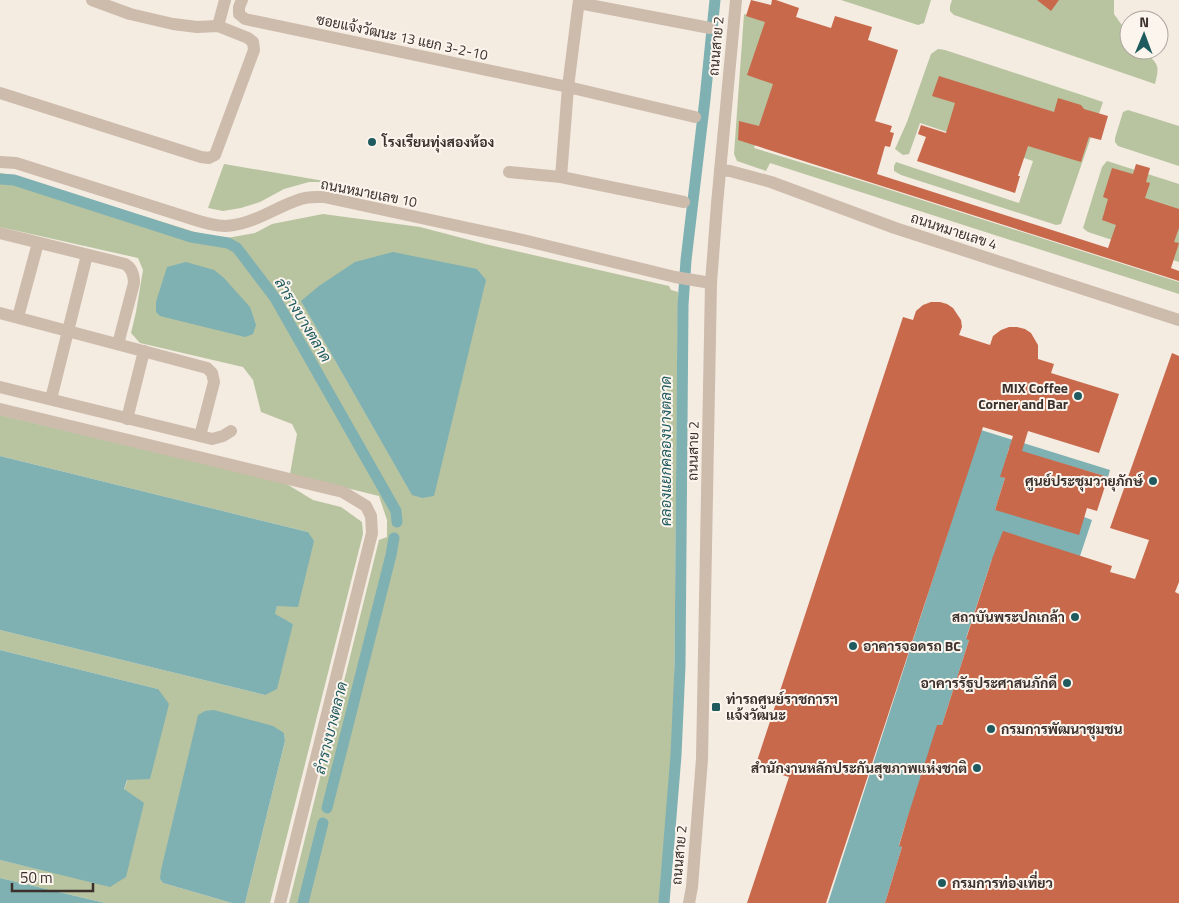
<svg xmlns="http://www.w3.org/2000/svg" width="1179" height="903" font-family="'Titillium Web',Sarabun,sans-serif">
  <rect width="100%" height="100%" fill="#f4ebe1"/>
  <!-- green -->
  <g fill="#b8c4a0" fill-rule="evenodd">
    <polygon points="841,0 931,0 924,23 918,25"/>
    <path d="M952,0H1114V14L1129,35V50H1144C1158,65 1160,64 1155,84L954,15L950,11V6Z"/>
    <polygon points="744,14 769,21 775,83 754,148 875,185 1179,282 1179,294 770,163 766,171 737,161 734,154"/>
    <polygon points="938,49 945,50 1103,102 1061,224 1056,225 901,175 894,171 894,166 896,162 1019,203 1033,161 920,123 909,154 903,155 895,149 907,122 931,54"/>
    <polygon points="1128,110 1179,126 1179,166 1118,146 1115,142 1115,138 1123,112"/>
    <polygon points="1107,161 1179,184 1179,262 1088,232 1083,228 1102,167"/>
    <polygon points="224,164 330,182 309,182 284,189 260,202 241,208 223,211 208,208"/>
    <path d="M0,173L11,175L211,237L227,238L255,233L272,224L323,214L420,227L485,244L669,286L671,290L678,292L674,724L666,834L659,903H289L379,540L387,537V520L379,496L290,474L297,434L292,424L261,412L253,380L243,367L140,343L131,333L136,312L143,270L138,258L0,227ZM301,301L422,498L412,494Z"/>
    <polygon points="0,415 285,483 313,500 341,507 362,522 363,534 270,903 245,903 285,741 284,733 160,879 163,883 232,903 105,903 0,878 0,860 110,886 124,790 158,689 0,650 0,630 265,695 293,624 274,615 277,606 308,532 0,456"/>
  </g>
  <!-- water -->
  <g fill="#7fb0b2">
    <polygon points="393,252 477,269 486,280 434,496 422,498 412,495 301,301 319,286 355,262"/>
    <polygon points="186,262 214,270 223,277 250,307 256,325 253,334 245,337 160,316 156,312 156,302 167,267"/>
    <polygon points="981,430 1110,470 1108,477 1009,448 1001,477 1005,478 995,510 1084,517 1092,520 1080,556 992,559 966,638 969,640 942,725 906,822 899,845 902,847 885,903 828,903"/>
    <polygon points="0,456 308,532 314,541 298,607 277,606 275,614 293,624 277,689 265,695 0,630"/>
    <polygon points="0,650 158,689 169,704 150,779 127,780 124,789 144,803 126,877 110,887 0,860"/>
    <polygon points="214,710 273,726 284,733 285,741 245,903 232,903 163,883 160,879 161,870 198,715 205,711"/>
    <polygon points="0,878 105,903 0,903"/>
  </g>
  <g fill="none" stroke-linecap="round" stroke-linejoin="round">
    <!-- canal -->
    <g stroke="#7fb0b2" stroke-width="11">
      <polyline points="0,179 14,180 191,237 228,243 237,248 275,298 396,511 397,522"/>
      <polyline points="327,808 391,555 394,538"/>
      <polyline points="303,903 323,823"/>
      <polyline points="664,903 676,755 680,666 683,305 686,260 705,99 715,0"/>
    </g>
  </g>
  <!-- building -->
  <g fill="#c8694b">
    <polygon points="751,0 771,5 772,0 776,0 799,8 796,17 831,28 835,16 872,27 868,40 898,50 875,121 892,126 890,132 894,133 890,147 885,146 877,174 1108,248 1116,225 1102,220 1108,199 1103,197 1112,168 1133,174 1136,164 1150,168 1146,182 1150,183 1145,198 1179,209 1179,228 1174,242 1179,243 1171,268 1179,271 1179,281 738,140 739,121 759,126 773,84 747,75 765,22 746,16"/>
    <polygon points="1037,0 1059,0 1051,11"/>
    <polygon points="939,76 1054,112 1058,98 1081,105 1084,109 1108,116 1101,140 1089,137 1081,162 1028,146 1018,176 1020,176 1015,193 917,161 926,137 918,134 921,125 946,133 955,103 932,96"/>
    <polygon points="931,302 940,302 947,304 953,308 961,320 962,327 959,335 990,345 993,336 1001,330 1009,327 1017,327 1025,329 1031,333 1038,345 1038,359 1054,364 1051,373 1119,394 1099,453 1028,431 1022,451 1108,477 1097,511 1087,508 1079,535 995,510 1005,478 1000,477 1013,436 983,427 826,903 747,903 789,777 755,767 903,317 913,320 916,311 923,305"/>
    <polygon points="1172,353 1179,356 1179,582 1175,592 1179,594 1179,903 885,903 902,847 899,846 906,822 937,725 942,725 969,640 966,639 992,559 1003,531 1112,566 1110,572 1135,579 1149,540 1110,528"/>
  </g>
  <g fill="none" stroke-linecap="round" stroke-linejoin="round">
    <!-- minor -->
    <g stroke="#cdbbac" stroke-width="12">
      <polyline points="242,0 239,7 239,14 245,19 568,87 695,117"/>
      <polyline points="579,3 710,28"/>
      <polyline points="218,26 225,0"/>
      <polyline points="0,93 201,157 209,158 215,155 254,50 253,42 248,38 218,26 197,27 173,24 130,14 92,0"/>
      <path d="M0,162L16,163L183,216C196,220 211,226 225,226C253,225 275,207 301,199C308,196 317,197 324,197L523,240L675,277L711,283"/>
      <polyline points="720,170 730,171 771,182 895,228 1179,320"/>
      <polyline points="509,172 561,177 684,202"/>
      <polyline points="561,177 568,87 579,0"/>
      <path d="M0,233L125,264C132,268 134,275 134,283L118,344"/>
      <polyline points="0,313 207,368 212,373 214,382 200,436"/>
      <polyline points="18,317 38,243"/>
      <polyline points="0,387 212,439 223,436 231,431"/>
      <polyline points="51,399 87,255"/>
      <polyline points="0,409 343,492 366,506 371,516 372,533 280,903"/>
      <polyline points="127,419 144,351"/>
      <polyline points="689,903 692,887 702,759 711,283 717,204 736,0"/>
    </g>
  </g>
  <!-- markers -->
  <g fill="#1f5a5e" stroke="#fbf5ee" stroke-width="2">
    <circle cx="372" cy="142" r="5"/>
    <circle cx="1078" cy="396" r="5"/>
    <circle cx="1153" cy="481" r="5"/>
    <circle cx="1075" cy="617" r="5"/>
    <circle cx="853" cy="646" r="5"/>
    <circle cx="1067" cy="683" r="5"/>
    <rect x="711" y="702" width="10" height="10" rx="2.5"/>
    <circle cx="991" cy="729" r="5"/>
    <circle cx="977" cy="768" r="5"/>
    <circle cx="942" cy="883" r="5"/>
  </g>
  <g text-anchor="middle" stroke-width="4" stroke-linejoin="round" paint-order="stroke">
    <!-- street labels -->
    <g font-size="14" fill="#3b302b" stroke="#fbf5ee">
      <text transform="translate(402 37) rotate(12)" y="5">ซอยแจ้งวัฒนะ 13 แยก 3-2-10</text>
      <text transform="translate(716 46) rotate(-85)" y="5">ถนนสาย 2</text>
      <text transform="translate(369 193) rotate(11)" y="5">ถนนหมายเลข 10</text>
      <text transform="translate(954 231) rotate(18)" y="5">ถนนหมายเลข 4</text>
      <text transform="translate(693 451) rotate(-89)" y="5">ถนนสาย 2</text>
      <text transform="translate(679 855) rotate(-85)" y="5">ถนนสาย 2</text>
    </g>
    <!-- poi labels -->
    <g font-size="14" font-weight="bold" fill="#3b302b" stroke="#fbf5ee" text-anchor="start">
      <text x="382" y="147">โรงเรียนทุ่งสองห้อง</text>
      <text x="1068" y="393" text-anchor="end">MIX Coffee<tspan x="1068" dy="16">Corner and Bar</tspan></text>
      <text x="1143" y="486" text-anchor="end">ศูนย์ประชุมวายุภักษ์</text>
      <text x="1065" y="622" text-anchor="end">สถาบันพระปกเกล้า</text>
      <text x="863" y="651">อาคารจอดรถ BC</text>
      <text x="1057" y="688" text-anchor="end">อาคารรัฐประศาสนภักดี</text>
      <text x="726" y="704">ท่ารถศูนย์ราชการฯ<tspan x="726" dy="16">แจ้งวัฒนะ</tspan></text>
      <text x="1001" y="734">กรมการพัฒนาชุมชน</text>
      <text x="967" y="773" text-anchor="end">สำนักงานหลักประกันสุขภาพแห่งชาติ</text>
      <text x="952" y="888">กรมการท่องเที่ยว</text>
    </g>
    <!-- water labels -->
    <g font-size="15" font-style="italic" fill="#1f5a5e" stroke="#fbf5ee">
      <text transform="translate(303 320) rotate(59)" y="5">ลำรางบางตลาด</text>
      <text transform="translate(666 451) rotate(-90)" y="5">คลองแยกคลองบางตลาด</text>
      <text transform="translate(331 728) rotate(-76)" y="5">ลำรางบางตลาด</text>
    </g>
  </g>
  <!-- north arrow -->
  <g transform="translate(1144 35) rotate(1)"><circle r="24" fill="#fbf5ee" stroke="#aea6a0"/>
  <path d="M0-4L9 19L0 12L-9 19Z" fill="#1f5a5e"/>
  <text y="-8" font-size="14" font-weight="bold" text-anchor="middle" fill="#3b302b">N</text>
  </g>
  <!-- scale -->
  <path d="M12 883v8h81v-8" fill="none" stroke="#3b302b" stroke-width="2.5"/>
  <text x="20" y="883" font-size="15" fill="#3b302b" stroke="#fbf5ee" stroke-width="4" paint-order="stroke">50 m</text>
</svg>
